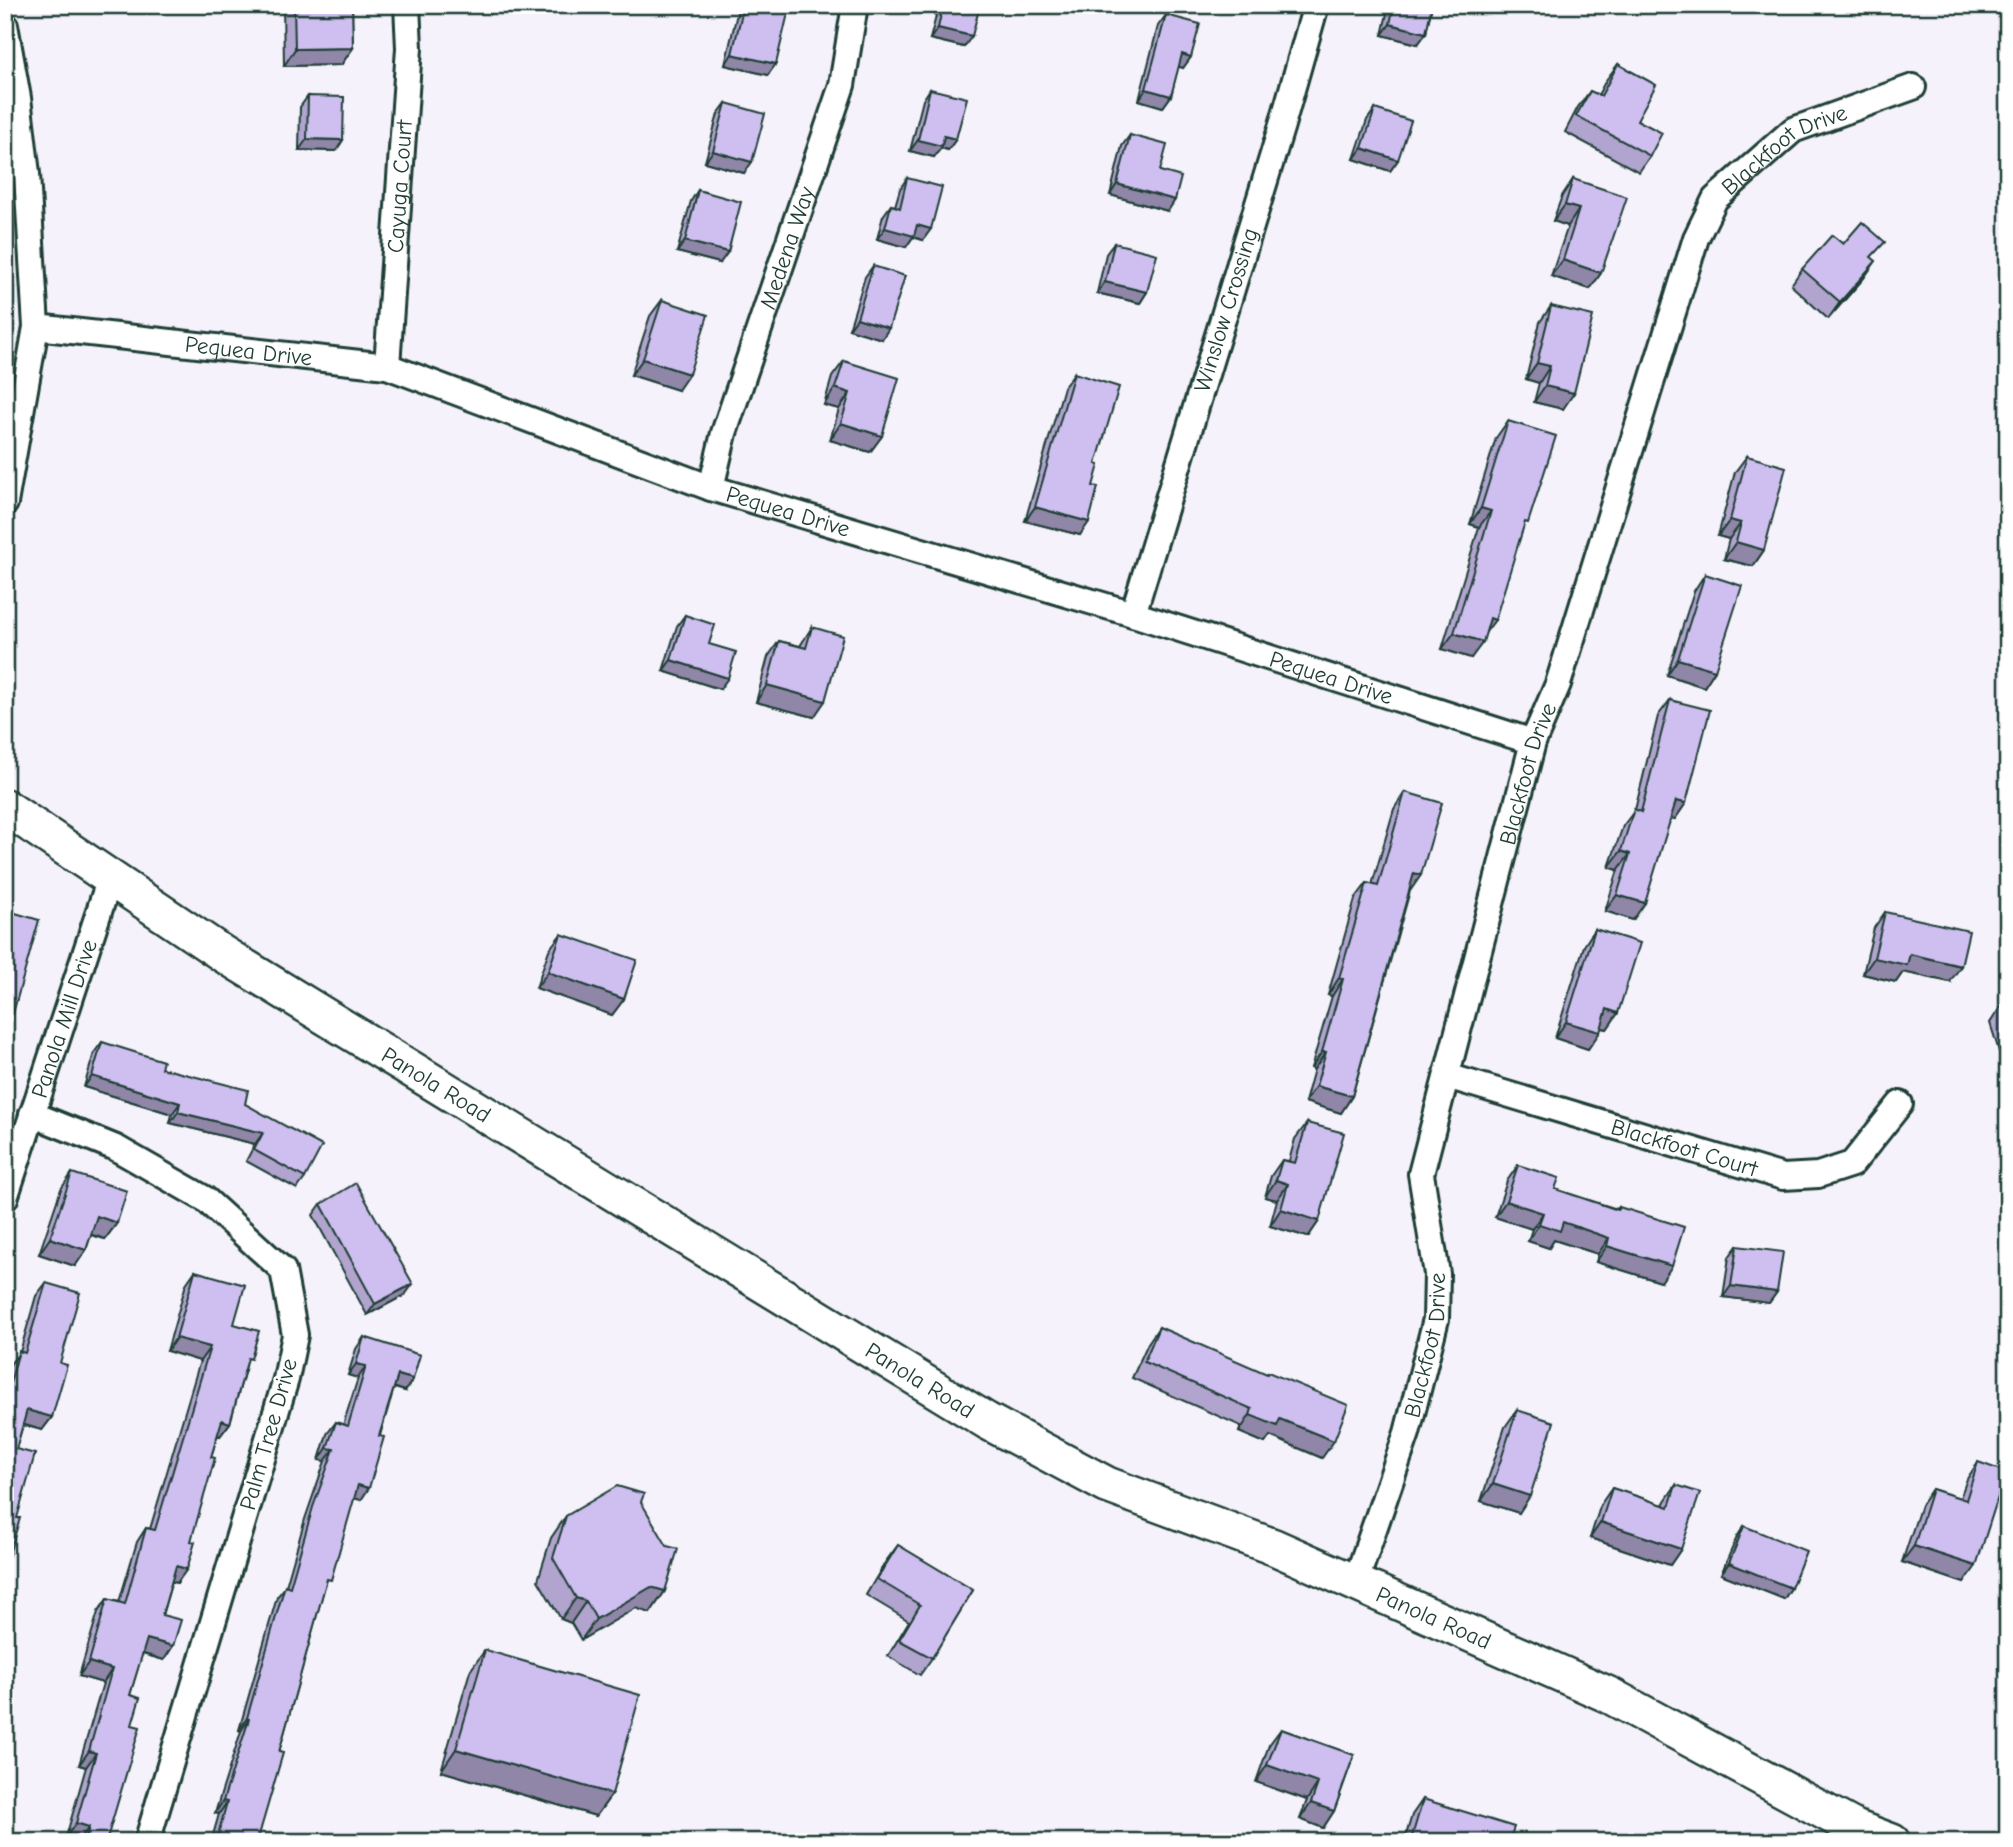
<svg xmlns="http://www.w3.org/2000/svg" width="2013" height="1847" font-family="'Comic Neue',sans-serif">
  <rect width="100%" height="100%" fill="#f5f2fc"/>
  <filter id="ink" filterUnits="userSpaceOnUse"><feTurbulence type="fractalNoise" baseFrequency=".0143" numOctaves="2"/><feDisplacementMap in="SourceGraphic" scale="14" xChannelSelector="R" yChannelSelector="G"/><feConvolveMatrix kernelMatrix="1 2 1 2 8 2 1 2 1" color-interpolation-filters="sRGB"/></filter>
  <g filter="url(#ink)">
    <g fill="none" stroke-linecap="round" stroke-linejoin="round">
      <defs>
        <g id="street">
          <polyline points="5,25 18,98 27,174 36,327 5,503"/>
          <path id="s1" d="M36,327L387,366L711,488L1133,614L1533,742"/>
          <path id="s2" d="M387,366L409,48L407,5"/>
          <path id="s3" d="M711,488L724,433L842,85L855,5"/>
          <path id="s4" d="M1133,614L1282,125L1316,5"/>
          <path id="s5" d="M1447,1076L1783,1177L1818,1175L1852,1164L1900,1104"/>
          <polyline points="32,1114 116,1148 205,1199 283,1270 295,1335 286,1379 147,1842"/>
          <path id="s6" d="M5,1198L110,878"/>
          <path id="s7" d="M1355,1584L1407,1433L1436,1319L1437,1274L1421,1174L1533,742L1558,684L1696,238L1715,199L1793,130L1913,87"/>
        </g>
        <g id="secondary">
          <path id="s8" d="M5,807L223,954L987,1421L1107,1485L1274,1547L1609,1695L1855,1828L1892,1842"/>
        </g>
      </defs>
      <!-- street casing -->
      <use href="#street" stroke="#1f3d34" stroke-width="30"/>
      <!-- secondary casing -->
      <use href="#secondary" stroke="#1f3d34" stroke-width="40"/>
      <!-- street -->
      <use href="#street" stroke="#fff" stroke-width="24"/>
      <!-- secondary -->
      <use href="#secondary" stroke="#fff" stroke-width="35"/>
    </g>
    <!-- wall -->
    <g fill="#b1a4ce" stroke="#1f3d34" stroke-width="2">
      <polygon points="283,5 352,5 353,48 341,65 284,66"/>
      <polygon points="741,5 776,5 768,75 725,65 738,9"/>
      <polygon points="939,5 980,5 964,47 930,39"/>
      <polygon points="1389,5 1432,5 1426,33 1418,44 1382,35"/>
      <polygon points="1166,15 1191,57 1183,68 1178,66 1171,96 1163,107 1139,100 1158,26"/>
      <polygon points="1618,64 1650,156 1639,172 1565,132 1578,107 1590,91 1598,95 1606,80"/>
      <polygon points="930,89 956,139 948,150 941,148 934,157 910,151 923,100"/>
      <polygon points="308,96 343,140 336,151 299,150 300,107"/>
      <polygon points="726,103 744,173 705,162 718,114"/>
      <polygon points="1375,109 1398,160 1390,171 1354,159 1367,120"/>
      <polygon points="1130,135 1160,171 1168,211 1110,195 1122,146"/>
      <polygon points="907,178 923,240 913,237 906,247 877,239 883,216 891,205 895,206 900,189"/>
      <polygon points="1573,179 1601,273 1590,289 1551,276 1568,226 1553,221 1562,196"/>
      <polygon points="698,190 720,263 677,252 691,201"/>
      <polygon points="1114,243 1147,292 1140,303 1097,293 1106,254"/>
      <polygon points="1843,244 1873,259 1864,278 1828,319 1791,285 1802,269"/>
      <polygon points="873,266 882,339 849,329 865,277"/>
      <polygon points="662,300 678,390 631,375 650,316"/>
      <polygon points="1551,306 1563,409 1534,402 1539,383 1526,379 1540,322"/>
      <polygon points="844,361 882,436 870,452 830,440 839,409 824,405 832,377"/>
      <polygon points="1074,373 1080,535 1025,521 1064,387"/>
      <polygon points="1508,421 1522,532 1485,634 1471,658 1442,649 1479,527 1470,524 1496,438"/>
      <polygon points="1747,456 1764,550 1753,566 1724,559 1729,539 1718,536 1735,472"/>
      <polygon points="1705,574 1715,670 1704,687 1667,675 1694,591"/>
      <polygon points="685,615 709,644 720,689 663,671 677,626"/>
      <polygon points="812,627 814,717 756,702 768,657 779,641 800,646"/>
      <polygon points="1670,700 1686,803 1675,819 1671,818 1633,920 1605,911 1618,870 1609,867 1623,826 1635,810 1658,716"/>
      <polygon points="1405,792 1410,891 1352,1096 1341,1113 1305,1102 1314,1069 1311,1068 1332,996 1328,995 1355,899 1367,883 1372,885 1394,809"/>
      <polygon points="1885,912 1950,982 1903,972 1896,982 1863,974 1874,928"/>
      <polygon points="1595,929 1618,1013 1607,1029 1601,1028 1588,1049 1555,1038 1584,946"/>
      <polygon points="561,934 624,999 612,1015 536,988 549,950"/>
      <polygon points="2008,1004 2008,1080 1990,1023 2001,1006"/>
      <polygon points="102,1042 245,1104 305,1178 297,1189 246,1161 255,1144 170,1123 172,1114 84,1087 94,1053"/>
      <polygon points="1307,1123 1319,1221 1308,1237 1270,1226 1277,1200 1265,1197 1271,1176 1282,1160 1289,1161 1295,1139"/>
      <polygon points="1518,1165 1555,1189 1617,1209 1619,1207 1661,1282 1596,1262 1598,1254 1554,1240 1549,1248 1528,1241 1532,1229 1495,1217 1507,1181"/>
      <polygon points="72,1173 117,1223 105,1239 91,1235 86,1250 75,1266 39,1254 61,1189"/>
      <polygon points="321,1204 405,1295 367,1315 313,1215"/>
      <polygon points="1737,1246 1777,1292 1769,1303 1723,1297 1729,1257"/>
      <polygon points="195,1271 234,1324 246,1366 230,1423 220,1436 217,1436 177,1583 172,1581 162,1615 164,1660 142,1654 130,1695 132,1725 106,1842 79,1842 79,1841 66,1837 86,1767 79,1765 103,1683 79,1676 98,1612 107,1599 119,1602 137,1542 146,1528 150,1529 200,1361 167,1351 186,1284"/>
      <polygon points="46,1283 60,1363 52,1417 42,1430 23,1425 16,1449 17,1518 5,1568 5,1382 10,1364 20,1352 36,1296"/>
      <polygon points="1159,1327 1322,1458 1270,1436 1265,1443 1239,1432 1241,1426 1132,1378 1148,1343"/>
      <polygon points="364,1337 405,1391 394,1388 361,1500 354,1498 324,1589 279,1752 257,1842 211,1842 219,1814 215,1813 241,1731 239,1730 277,1597 286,1586 305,1519 325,1461 319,1460 327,1434 336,1422 343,1425 358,1378 348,1375 356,1349"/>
      <polygon points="1517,1410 1519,1513 1481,1501 1505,1427"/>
      <polygon points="1978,1462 1964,1583 1902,1562 1921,1505 1932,1489 1960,1498 1967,1479"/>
      <polygon points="1676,1485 1681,1549 1670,1565 1590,1538 1601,1504 1612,1488 1663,1505 1665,1501"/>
      <polygon points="641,1502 665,1591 650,1613 636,1608 581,1640 571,1623 561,1619 538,1580 551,1538 566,1516"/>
      <polygon points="1744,1526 1791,1588 1784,1599 1721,1574 1737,1537"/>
      <polygon points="898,1545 973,1590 932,1658 920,1675 888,1656 909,1621 866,1595 886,1561"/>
      <polygon points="485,1650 612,1794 596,1816 441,1771 470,1671"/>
      <polygon points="1281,1729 1354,1755 1334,1811 1323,1828 1300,1819 1307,1800 1256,1782 1269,1745"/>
      <polygon points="1423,1799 1509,1842 1404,1842 1412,1815"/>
    </g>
    <!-- shaded-wall -->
    <g fill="#9086a8" stroke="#1f3d34" stroke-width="2">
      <polygon points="1390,24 1426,33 1418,44 1382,35"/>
      <polygon points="938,28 972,36 964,47 930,39"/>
      <polygon points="353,48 341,65 284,66 295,49"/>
      <polygon points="732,54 776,64 768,75 725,65"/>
      <polygon points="1182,54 1191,57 1183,68 1174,65"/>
      <polygon points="1146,89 1171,96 1163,107 1139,100"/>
      <polygon points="944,136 956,139 948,150 941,148 934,157 910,151 918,140"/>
      <polygon points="307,139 343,140 336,151 299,150"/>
      <polygon points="1362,148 1398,160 1390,171 1354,159"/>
      <polygon points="713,151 752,162 744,173 705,162"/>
      <polygon points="1117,184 1175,200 1168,211 1110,195"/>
      <polygon points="1565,205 1579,209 1568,226 1553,221"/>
      <polygon points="917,225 931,229 923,240 913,237 906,247 877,239 885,228"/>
      <polygon points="685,241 728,252 720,263 677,252"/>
      <polygon points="1563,260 1601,273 1590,289 1551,276"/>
      <polygon points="1876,261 1864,278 1828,319 1840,302"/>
      <polygon points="1105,282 1147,292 1140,303 1097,293"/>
      <polygon points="857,318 889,328 882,339 849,329"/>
      <polygon points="643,359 689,374 678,390 631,375"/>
      <polygon points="1537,363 1550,366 1539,383 1526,379"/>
      <polygon points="1545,386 1574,393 1563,409 1534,402"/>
      <polygon points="835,388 850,393 839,409 824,405"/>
      <polygon points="841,423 882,436 870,452 830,440"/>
      <polygon points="1035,507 1089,522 1080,535 1025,521"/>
      <polygon points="1481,508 1491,511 1479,527 1470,524"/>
      <polygon points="1730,520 1741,523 1729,539 1718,536"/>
      <polygon points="1736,542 1764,550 1753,566 1724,559"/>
      <polygon points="1490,618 1495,620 1483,636"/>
      <polygon points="1454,633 1483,642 1471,658 1442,649"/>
      <polygon points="1678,659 1715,670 1704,687 1667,675"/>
      <polygon points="671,660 728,678 720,689 663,671"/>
      <polygon points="767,685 825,701 814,717 756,702"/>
      <polygon points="1676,801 1686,803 1675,819 1665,817"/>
      <polygon points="1621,851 1630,854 1618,870 1609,867"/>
      <polygon points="1414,873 1421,875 1410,891 1403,889"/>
      <polygon points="1617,895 1645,903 1633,920 1605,911"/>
      <polygon points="1910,954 1961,966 1950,982 1903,972 1896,982 1863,974 1874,958"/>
      <polygon points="548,972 624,999 612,1015 536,988"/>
      <polygon points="1339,978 1343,979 1332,996 1328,995"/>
      <polygon points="1607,1009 1618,1013 1607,1029 1595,1026"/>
      <polygon points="1566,1022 1600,1032 1588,1049 1555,1038"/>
      <polygon points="1322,1052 1326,1052 1314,1069 1311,1068"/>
      <polygon points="92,1076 180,1103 172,1114 84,1087"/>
      <polygon points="1316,1086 1352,1096 1341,1113 1305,1102"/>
      <polygon points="178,1112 263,1133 255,1144 170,1123"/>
      <polygon points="1276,1180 1288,1184 1277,1200 1265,1197"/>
      <polygon points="1506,1201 1543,1213 1532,1229 1495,1217"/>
      <polygon points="1281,1209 1319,1221 1308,1237 1270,1226"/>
      <polygon points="97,1216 117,1223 105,1239 86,1233"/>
      <polygon points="1563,1222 1609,1238 1598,1254 1554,1240 1549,1248 1528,1241 1539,1224"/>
      <polygon points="50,1238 86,1250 75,1266 39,1254"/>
      <polygon points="1607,1246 1672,1266 1661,1282 1596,1262"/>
      <polygon points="413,1284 405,1295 367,1315 375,1304"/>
      <polygon points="1731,1286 1777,1292 1769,1303 1723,1297"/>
      <polygon points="176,1338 210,1347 200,1361 167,1351"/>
      <polygon points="356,1364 366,1366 358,1378 348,1375"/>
      <polygon points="398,1375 413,1379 405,1391 390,1386"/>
      <polygon points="27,1410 52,1417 42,1430 18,1423"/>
      <polygon points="1250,1415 1280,1419 1334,1441 1322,1458 1270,1436 1265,1443 1239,1432"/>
      <polygon points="222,1420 230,1423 220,1436 212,1434"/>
      <polygon points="327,1448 334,1449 325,1461 319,1460"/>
      <polygon points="1493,1484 1530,1496 1519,1513 1481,1501"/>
      <polygon points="358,1485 369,1488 361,1500 350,1497"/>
      <polygon points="1601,1522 1681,1549 1670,1565 1590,1538"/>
      <polygon points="1914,1546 1976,1566 1964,1583 1902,1562"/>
      <polygon points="1729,1563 1791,1588 1784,1599 1721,1574"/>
      <polygon points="176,1566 187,1569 177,1583 167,1580"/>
      <polygon points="651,1587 665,1591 650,1613 636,1608 581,1640 596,1619"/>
      <polygon points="576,1598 586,1601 571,1623 561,1619"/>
      <polygon points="147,1639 173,1646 164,1660 137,1652"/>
      <polygon points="89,1662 112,1669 103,1683 79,1676"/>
      <polygon points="247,1718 249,1719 241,1731 239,1730"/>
      <polygon points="456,1749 612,1794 596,1816 441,1771"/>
      <polygon points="89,1751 96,1753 86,1767 79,1765"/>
      <polygon points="1267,1765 1318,1783 1307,1800 1256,1782"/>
      <polygon points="223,1801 227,1802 219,1814 215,1813"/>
      <polygon points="1311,1803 1334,1811 1323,1828 1300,1819"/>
      <polygon points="76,1823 89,1827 79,1841 66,1837"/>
    </g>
    <!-- building -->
    <g fill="#cebff0" stroke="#1f3d34" stroke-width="2">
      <polygon points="294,5 352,5 353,48 295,49"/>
      <polygon points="744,5 776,5 789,9 776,64 732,54"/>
      <polygon points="943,5 980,5 972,36 938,28"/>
      <polygon points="1394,5 1432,5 1426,33 1390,24"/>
      <polygon points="1166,15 1200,24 1191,57 1182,54 1171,96 1146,89"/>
      <polygon points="1618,64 1656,85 1637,120 1662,133 1650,156 1576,116 1590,91 1601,96"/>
      <polygon points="930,89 967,98 956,139 944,136 942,146 918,140"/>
      <polygon points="308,96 344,97 343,140 307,139"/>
      <polygon points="726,103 765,114 752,162 713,151"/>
      <polygon points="1375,109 1411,121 1398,160 1362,148"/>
      <polygon points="1130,135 1167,145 1160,171 1181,177 1175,200 1117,184"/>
      <polygon points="907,178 942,187 931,229 917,225 914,236 885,228 891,205 900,208"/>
      <polygon points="1573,179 1627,197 1601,273 1563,260 1579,209 1565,205"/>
      <polygon points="698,190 741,202 728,252 685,241"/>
      <polygon points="1862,222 1885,242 1871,257 1876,261 1840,302 1802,269 1832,235 1843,244"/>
      <polygon points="1114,243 1157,254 1147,292 1105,282"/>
      <polygon points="873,266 905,276 889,328 857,318"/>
      <polygon points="662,300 708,315 689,374 643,359"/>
      <polygon points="1551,306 1593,316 1574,393 1545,386 1550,366 1537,363"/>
      <polygon points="844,361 899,378 882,436 841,423 850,393 835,388"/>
      <polygon points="1074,373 1119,387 1096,464 1099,465 1093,486 1098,487 1089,522 1035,507"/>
      <polygon points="1508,421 1556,436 1528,523 1525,522 1495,620 1490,618 1483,642 1454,633 1491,511 1481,508"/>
      <polygon points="1747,456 1786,467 1764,550 1736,542 1741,523 1730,520"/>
      <polygon points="1705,574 1742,586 1715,670 1678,659"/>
      <polygon points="685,615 715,625 709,644 736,652 728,678 671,660"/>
      <polygon points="812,627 843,636 825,701 767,685 779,641 806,648"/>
      <polygon points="1670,700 1710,710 1686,803 1676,801 1645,903 1617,895 1630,854 1621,851 1634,809 1641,812"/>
      <polygon points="1405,792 1442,803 1421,875 1414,873 1352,1096 1316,1086 1326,1052 1322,1052 1343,979 1339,978 1367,883 1378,886"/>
      <polygon points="5,910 39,920 5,1042"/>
      <polygon points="1885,912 1969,931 1961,966 1910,954 1907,965 1874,958"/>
      <polygon points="1595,929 1640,943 1618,1013 1607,1009 1600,1032 1566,1022"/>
      <polygon points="561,934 637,960 624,999 548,972"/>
      <polygon points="2008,1004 2008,1027 2001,1006"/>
      <polygon points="102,1042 163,1061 161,1068 248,1090 245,1104 322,1146 305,1178 254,1150 263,1133 178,1112 180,1103 92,1076"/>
      <polygon points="1307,1123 1344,1133 1319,1221 1281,1209 1288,1184 1276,1180 1282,1160 1295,1163"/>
      <polygon points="1518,1165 1559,1178 1555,1189 1618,1210 1619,1207 1684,1227 1672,1266 1607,1246 1609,1238 1563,1222 1560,1231 1539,1224 1543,1213 1506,1201"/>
      <polygon points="72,1173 127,1191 117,1223 97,1216 86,1250 50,1238"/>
      <polygon points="356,1183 413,1284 375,1304 321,1204"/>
      <polygon points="1737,1246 1783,1252 1777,1292 1731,1286"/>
      <polygon points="195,1271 245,1285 234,1324 259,1331 251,1359 248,1358 230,1423 222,1420 211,1457 215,1458 191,1541 195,1542 187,1569 176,1566 162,1615 181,1620 173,1646 147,1639 130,1695 140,1698 132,1725 140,1727 106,1842 85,1842 89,1827 76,1823 96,1753 89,1751 112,1669 89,1662 107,1599 125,1604 146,1528 155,1530 210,1347 176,1338"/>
      <polygon points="46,1283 80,1293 60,1363 67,1365 52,1417 27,1410 16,1449 35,1454 17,1518 20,1518 5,1568 5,1401 19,1351 25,1353"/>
      <polygon points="1159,1327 1267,1374 1268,1372 1348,1405 1334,1441 1280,1419 1277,1426 1250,1415 1252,1409 1144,1362"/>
      <polygon points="364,1337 420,1355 413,1379 398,1375 379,1436 384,1437 369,1488 358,1485 331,1580 327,1579 279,1752 283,1753 257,1842 216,1842 227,1802 223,1801 249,1719 247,1718 285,1585 290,1587 313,1507 334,1449 327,1448 336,1422 348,1426 366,1366 356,1364"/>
      <polygon points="1517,1410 1554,1422 1530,1496 1493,1484"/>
      <polygon points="1978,1462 2006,1472 1976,1566 1914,1546 1932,1489 1966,1500"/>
      <polygon points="1676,1485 1700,1493 1681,1549 1601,1522 1612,1488 1669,1507"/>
      <polygon points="617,1486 644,1494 641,1502 667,1546 678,1549 665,1591 651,1587 596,1619 586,1601 576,1598 553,1558 566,1516"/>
      <polygon points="1744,1526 1806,1551 1791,1588 1729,1563"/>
      <polygon points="898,1545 973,1590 932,1658 899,1640 920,1605 877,1579"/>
      <polygon points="485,1650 640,1695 612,1794 456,1749"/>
      <polygon points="1281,1729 1354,1755 1334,1811 1311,1803 1318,1783 1267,1765"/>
      <polygon points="1423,1799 1514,1827 1509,1842 1418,1842 1411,1840"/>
    </g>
  </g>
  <g text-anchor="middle" stroke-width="5" stroke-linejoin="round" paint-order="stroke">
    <!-- street labels -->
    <g font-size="23" fill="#1f3d34" stroke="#fff">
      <text dy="8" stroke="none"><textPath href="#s7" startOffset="1530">Blackfoot Drive</textPath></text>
      <text dy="8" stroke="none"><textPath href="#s2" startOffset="180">Cayuga Court</textPath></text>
      <text dy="8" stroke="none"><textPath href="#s3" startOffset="252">Medena Way</textPath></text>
      <text dy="8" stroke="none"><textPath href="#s4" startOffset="318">Winslow Crossing</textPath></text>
      <text dy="8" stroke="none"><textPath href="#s1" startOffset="214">Pequea Drive</textPath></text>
      <text dy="8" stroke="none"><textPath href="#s1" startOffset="780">Pequea Drive</textPath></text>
      <text dy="8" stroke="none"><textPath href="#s1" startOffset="1348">Pequea Drive</textPath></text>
      <text dy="8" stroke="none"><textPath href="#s7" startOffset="838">Blackfoot Drive</textPath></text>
      <text dy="8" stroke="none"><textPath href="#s6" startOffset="189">Panola Mill Drive</textPath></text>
      <text dy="8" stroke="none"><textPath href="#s8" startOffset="513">Panola Road</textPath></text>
      <text dy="8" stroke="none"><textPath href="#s5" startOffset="248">Blackfoot Court</textPath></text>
      <text dy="8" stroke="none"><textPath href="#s7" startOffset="250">Blackfoot Drive</textPath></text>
      <text dy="8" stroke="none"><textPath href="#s8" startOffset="1080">Panola Road</textPath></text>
      <text transform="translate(268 1434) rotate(-74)" y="8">Palm Tree Drive</text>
      <text dy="8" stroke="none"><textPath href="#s8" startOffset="1647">Panola Road</textPath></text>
    </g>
  </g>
  <!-- margin -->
  <rect width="2013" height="1847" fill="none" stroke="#fff" stroke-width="28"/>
  <rect x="14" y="14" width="1985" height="1819" fill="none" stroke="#1f3d34" stroke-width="2.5" filter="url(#ink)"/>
</svg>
